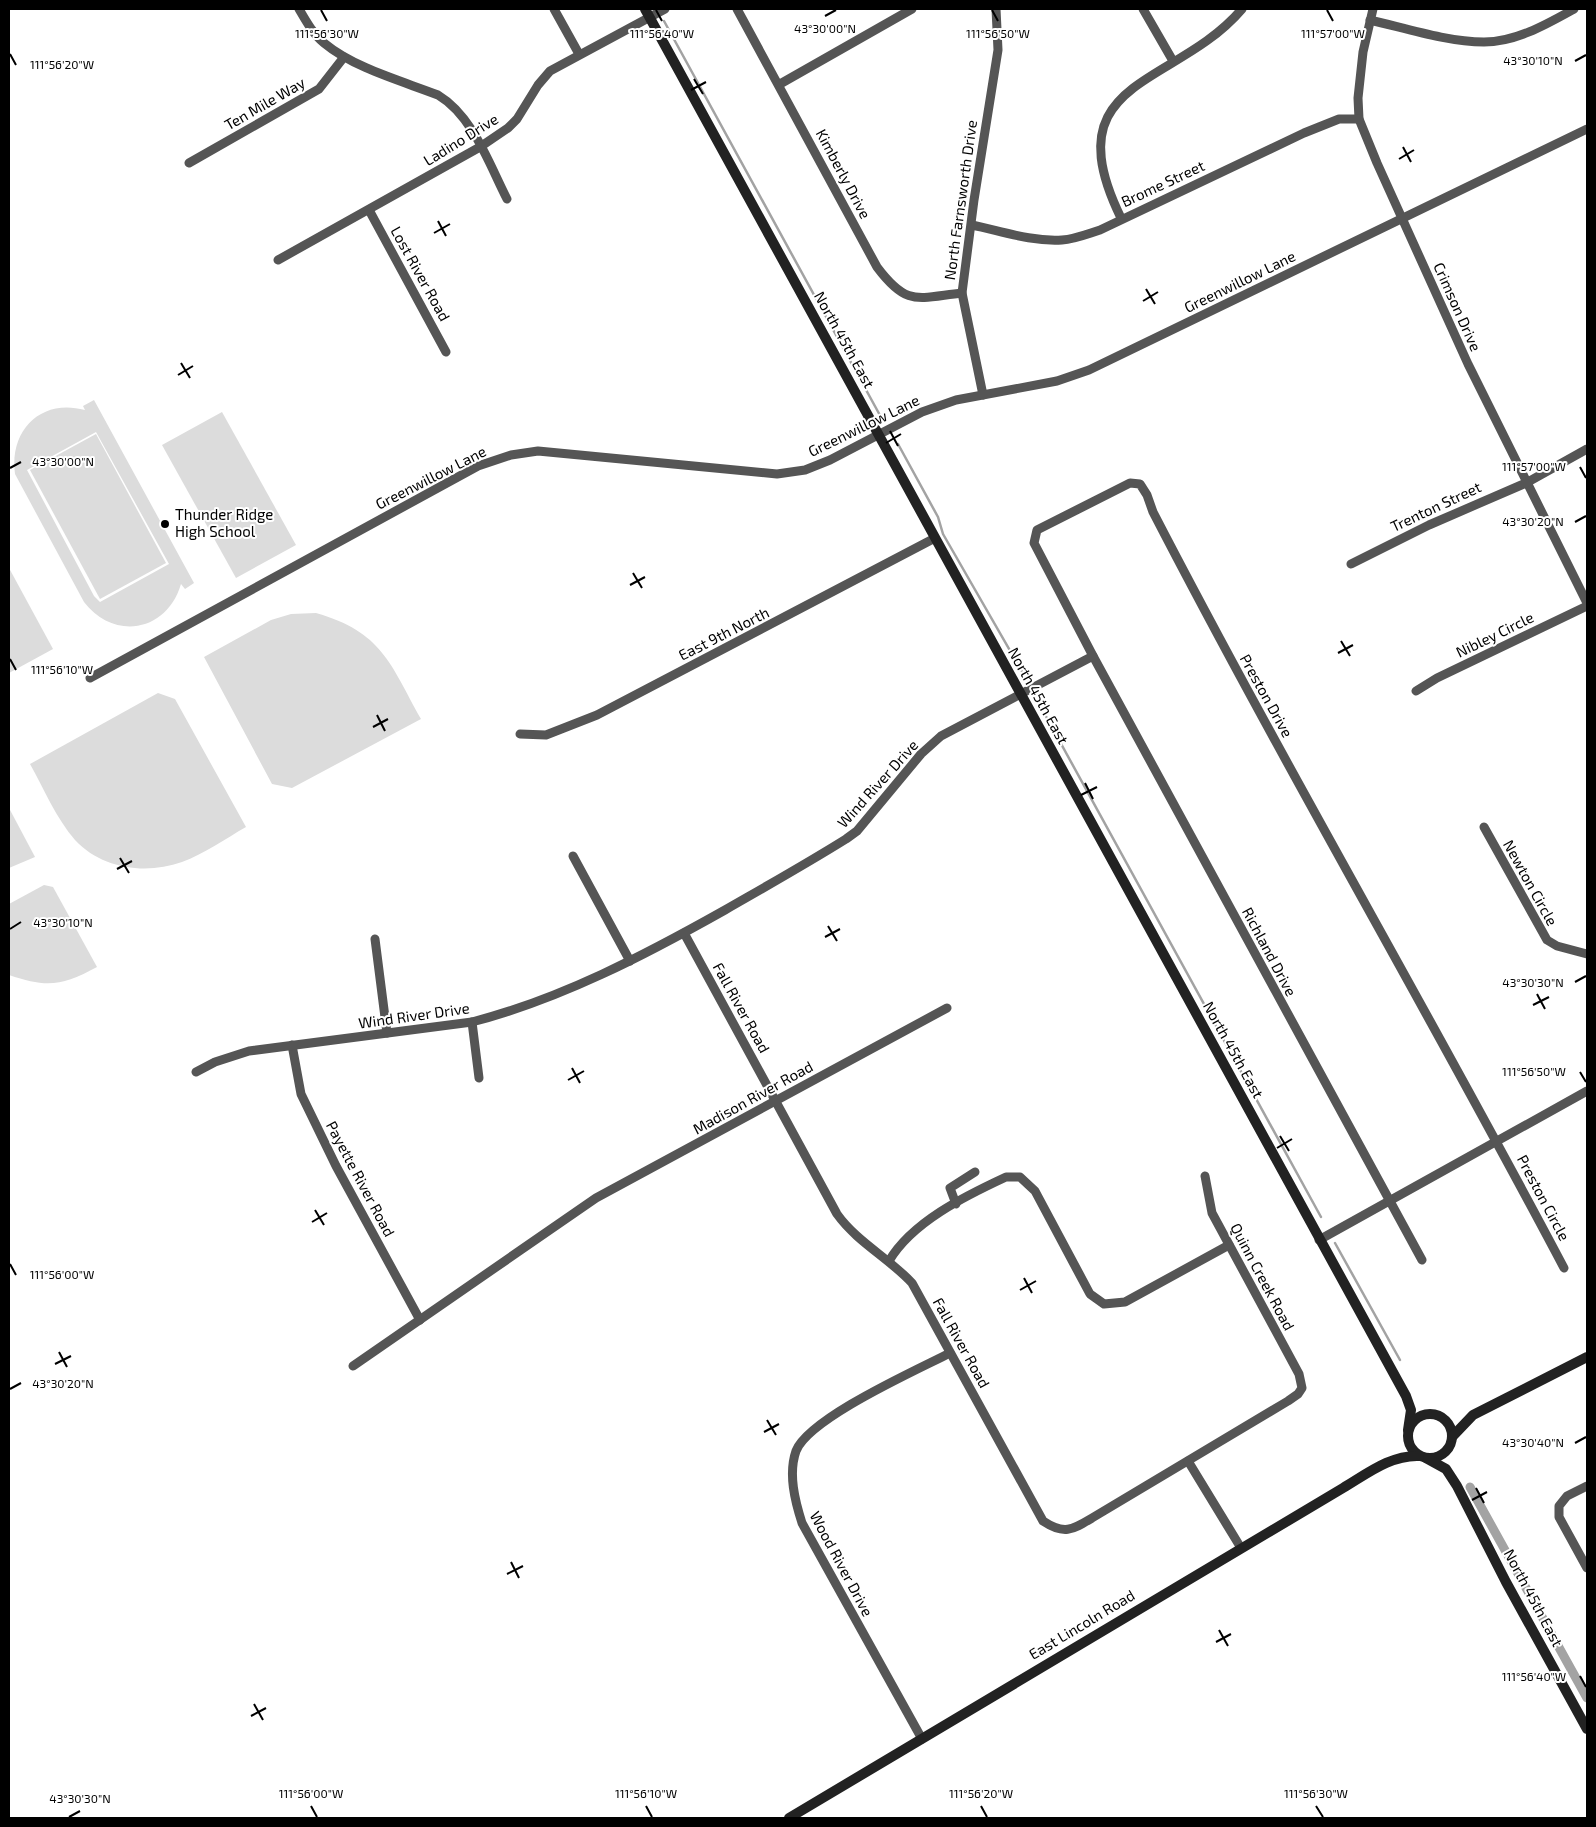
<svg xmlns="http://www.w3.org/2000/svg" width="1596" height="1827" font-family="'Exo 2',sans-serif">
  <rect width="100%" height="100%" fill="#fff"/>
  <!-- green -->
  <g fill="#dcdcdc" fill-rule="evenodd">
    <path d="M94,400L194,583L185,589L181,584C167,632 114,641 84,602L15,474C9,429 42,398 85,410L83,406ZM96,432L169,564L100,602L94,596L27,470Z"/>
    <polygon points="222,412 296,545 236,578 162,445"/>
    <polygon points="96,434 166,563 100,599 30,470"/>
    <polygon points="9,568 53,649 9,673"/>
    <path d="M316,613C382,632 390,663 421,719L292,788L272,784L204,657L271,620L291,614Z"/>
    <path d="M158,693L175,699L246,827C225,839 204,854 182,862C146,875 102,869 75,840C56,818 44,789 30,764Z"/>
    <polygon points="9,808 35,857 9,868"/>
    <path d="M44,885L53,887L97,967C62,986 47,988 9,975V904Z"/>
  </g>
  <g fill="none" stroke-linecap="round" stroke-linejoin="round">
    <!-- stream -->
    <g stroke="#a3a3a3" stroke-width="2.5">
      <polyline points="664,21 882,419"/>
      <polyline points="898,444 938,517 943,534 1024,675"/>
      <polyline points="1037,700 1321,1217"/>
      <polyline points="1335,1243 1400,1360"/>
    </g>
    <!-- canal -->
    <polyline stroke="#a3a3a3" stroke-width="9" points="1470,1487 1587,1698"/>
    <!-- street -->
    <g stroke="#555" stroke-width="9">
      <path d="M299,9C306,21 313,34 324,43C354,68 402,81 438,95C473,116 489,164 507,199"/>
      <polyline points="554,9 579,54"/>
      <path d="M737,9L877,267C907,307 917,298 962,293"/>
      <polyline points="1143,9 1173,61"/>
      <polyline points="1373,9 1363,52 1358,98 1359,119 1377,163 1468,364 1587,603"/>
      <path d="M1370,20C1405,28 1448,42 1484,42C1516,42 1547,24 1574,9"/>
      <polyline points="780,84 912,9"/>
      <polyline points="189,163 319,89 344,57"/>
      <polyline points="369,210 446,352"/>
      <path d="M1121,218C1052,77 1175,88 1242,9"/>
      <path d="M972,225C1001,231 1032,242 1062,240C1075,239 1087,234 1100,230L1304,133L1339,119H1359"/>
      <polyline points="278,260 480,147 508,128 517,119 538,85 550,71 665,9"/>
      <polyline points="983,395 962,293 974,200 998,50 996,9"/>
      <polyline points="1351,564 1429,525 1526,483 1587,449"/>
      <polyline points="90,678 478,466 511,455 538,451 777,474 805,470 830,460 922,412 956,400 1057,381 1089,370 1587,129"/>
      <polyline points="1416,691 1437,678 1587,606"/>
      <polyline points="520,734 546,735 597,715 935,538"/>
      <polyline points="1484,827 1547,940 1557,946 1587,954"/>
      <polyline points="573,856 630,961"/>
      <path d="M684,933L837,1214C857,1242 889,1258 912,1283L1043,1521C1064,1535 1072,1530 1092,1518L1288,1401L1298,1394L1302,1388L1299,1374L1212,1213L1205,1176"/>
      <polyline points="375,939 387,1033"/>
      <polyline points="472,1022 479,1078"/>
      <polyline points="292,1045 301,1094 336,1166 420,1320"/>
      <path d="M196,1072L215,1062L249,1051L472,1022C561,999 645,955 725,910C765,887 806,864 846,839L857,831L921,754L941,736L1093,656"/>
      <polyline points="956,1204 950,1188 975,1172"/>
      <polyline points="1319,1240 1587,1091"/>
      <path d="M1422,1260L1093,656L1034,543L1037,530L1130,483L1140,484L1147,495L1153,512C1285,767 1430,1014 1564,1268"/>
      <path d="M889,1261C912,1222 965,1196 1006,1177H1020L1035,1191L1090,1294L1104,1304L1125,1302L1229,1245"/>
      <polyline points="353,1366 596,1198 947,1008"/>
      <polyline points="1188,1461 1241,1548"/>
      <polyline points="1587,1486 1567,1496 1559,1506 1559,1517 1587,1568"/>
      <path d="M922,1739L802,1523C795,1501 788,1474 796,1451C809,1418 917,1370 950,1353"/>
    </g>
    <!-- secondary -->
    <g stroke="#222" stroke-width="10">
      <polyline points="645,9 1406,1396 1411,1410 1408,1430"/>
      <circle cx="1430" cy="1436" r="22"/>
      <polyline points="1452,1437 1473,1415 1587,1357"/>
      <polyline points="1426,1458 1446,1469 1457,1486 1506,1582 1587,1729"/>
      <path d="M789,1818L1343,1488C1367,1474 1390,1455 1419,1456"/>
    </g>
  </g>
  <!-- ticks -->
  <path fill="none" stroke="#000" stroke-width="2" d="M321,10L327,21M656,10L662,21M992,10L998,21M1327,10L1333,21M825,16L836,10M10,54L16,65M1575,61L1586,55M694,79L703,94M691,90L706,82M1403,147L1411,162M1399,159L1414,150M438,221L446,236M434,233L450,224M1146,289L1155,304M1143,301L1158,292M181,363L190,378M178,375L193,366M890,431L898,446M886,443L901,434M1580,467L1586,478M10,468L21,462M1575,522L1586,516M633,573L642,588M630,585L645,577M1341,641L1350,656M1338,653L1353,645M10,659L16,670M377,715L385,731M373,727L388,719M1085,783L1093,799M1081,795L1097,787M120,858L129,873M117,869L132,861M828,926L837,941M10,929L21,922M825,937L840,929M1575,982L1586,976M1537,994L1545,1009M1533,1005L1549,997M572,1068L580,1083M1580,1072L1586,1082M568,1080L584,1071M1280,1136L1289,1151M1277,1148L1292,1139M315,1210L324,1225M312,1222L327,1213M10,1264L16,1275M1024,1278L1032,1293M1020,1290L1036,1281M59,1352L67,1367M55,1364L71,1356M10,1389L21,1383M767,1420L776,1435M764,1432L779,1424M1575,1443L1586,1437M1476,1488L1484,1503M1472,1500L1487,1492M511,1562L519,1578M507,1574L523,1566M1219,1630L1228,1646M1216,1642L1231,1634M1580,1676L1586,1687M254,1704L263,1720M251,1716L266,1708M311,1806L317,1817M646,1806L652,1817M981,1806L987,1817M1316,1806L1323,1817M69,1817L80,1811"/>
  <!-- markers -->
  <circle fill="#000" stroke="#fff" stroke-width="2" cx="165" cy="524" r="5"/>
  <g text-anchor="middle" stroke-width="4" stroke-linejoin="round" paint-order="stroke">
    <!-- street labels -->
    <g font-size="15" fill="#000" stroke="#fff">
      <text transform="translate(265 104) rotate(-30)" y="5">Ten Mile Way</text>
      <text transform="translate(461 140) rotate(-32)" y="5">Ladino Drive</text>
      <text transform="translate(843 174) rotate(62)" y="5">Kimberly Drive</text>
      <text transform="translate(1163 184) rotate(-25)" y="5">Brome Street</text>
      <text transform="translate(961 200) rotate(-82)" y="5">North Farnsworth Drive</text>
      <text transform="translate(420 274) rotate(61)" y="5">Lost River Road</text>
      <text transform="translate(1240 282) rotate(-26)" y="5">Greenwillow Lane</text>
      <text transform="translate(1457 307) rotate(66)" y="5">Crimson Drive</text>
      <text transform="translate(844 340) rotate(61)" y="5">North 45th East</text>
      <text transform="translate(864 426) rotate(-26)" y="5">Greenwillow Lane</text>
      <text transform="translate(431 478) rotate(-27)" y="5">Greenwillow Lane</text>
      <text transform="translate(1436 507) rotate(-25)" y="5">Trenton Street</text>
      <text transform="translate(724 634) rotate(-27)" y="5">East 9th North</text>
      <text transform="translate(1495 635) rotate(-26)" y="5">Nibley Circle</text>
      <text transform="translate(1038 696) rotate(61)" y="5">North 45th East</text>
      <text transform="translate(1266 696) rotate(61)" y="5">Preston Drive</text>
      <text transform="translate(878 784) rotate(-48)" y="5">Wind River Drive</text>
      <text transform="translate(1530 883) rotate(61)" y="5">Newton Circle</text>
      <text transform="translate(1269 952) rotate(62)" y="5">Richland Drive</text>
      <text transform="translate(741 1008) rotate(61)" y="5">Fall River Road</text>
      <text transform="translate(414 1016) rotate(-8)" y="5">Wind River Drive</text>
      <text transform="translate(1233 1050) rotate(61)" y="5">North 45th East</text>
      <text transform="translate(753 1098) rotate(-29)" y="5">Madison River Road</text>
      <text transform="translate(360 1179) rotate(62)" y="5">Payette River Road</text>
      <text transform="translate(1543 1198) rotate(62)" y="5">Preston Circle</text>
      <text transform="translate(1262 1277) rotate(62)" y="5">Quinn Creek Road</text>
      <text transform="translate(961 1343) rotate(61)" y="5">Fall River Road</text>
      <text transform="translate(841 1564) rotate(62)" y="5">Wood River Drive</text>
      <text transform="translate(1533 1598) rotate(62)" y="5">North 45th East</text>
      <text transform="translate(1082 1625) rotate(-31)" y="5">East Lincoln Road</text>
    </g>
    <!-- poi labels -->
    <g font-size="15" fill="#000" stroke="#fff" text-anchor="start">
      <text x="175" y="520">Thunder Ridge<tspan x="175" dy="17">High School</tspan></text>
    </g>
  </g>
  <g font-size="12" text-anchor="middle" fill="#000" stroke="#fff" stroke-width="4" stroke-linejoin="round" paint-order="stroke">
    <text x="825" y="33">43°30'00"N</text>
    <text x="327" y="38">111°56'30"W</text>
    <text x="662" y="38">111°56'40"W</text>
    <text x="998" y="38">111°56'50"W</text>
    <text x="1333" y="38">111°57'00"W</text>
    <text x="1533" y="65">43°30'10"N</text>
    <text x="62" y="69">111°56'20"W</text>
    <text x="63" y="466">43°30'00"N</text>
    <text x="1534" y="471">111°57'00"W</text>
    <text x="1533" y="526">43°30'20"N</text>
    <text x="62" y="674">111°56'10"W</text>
    <text x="63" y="927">43°30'10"N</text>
    <text x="1533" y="987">43°30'30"N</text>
    <text x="1534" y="1076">111°56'50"W</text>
    <text x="62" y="1279">111°56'00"W</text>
    <text x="63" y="1388">43°30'20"N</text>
    <text x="1533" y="1447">43°30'40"N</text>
    <text x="1534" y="1681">111°56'40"W</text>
    <text x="311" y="1798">111°56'00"W</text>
    <text x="646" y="1798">111°56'10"W</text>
    <text x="981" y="1798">111°56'20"W</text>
    <text x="1316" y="1798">111°56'30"W</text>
    <text x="80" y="1803">43°30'30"N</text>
  </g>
  <!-- border -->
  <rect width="1596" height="1827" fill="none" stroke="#000000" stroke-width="20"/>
</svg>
